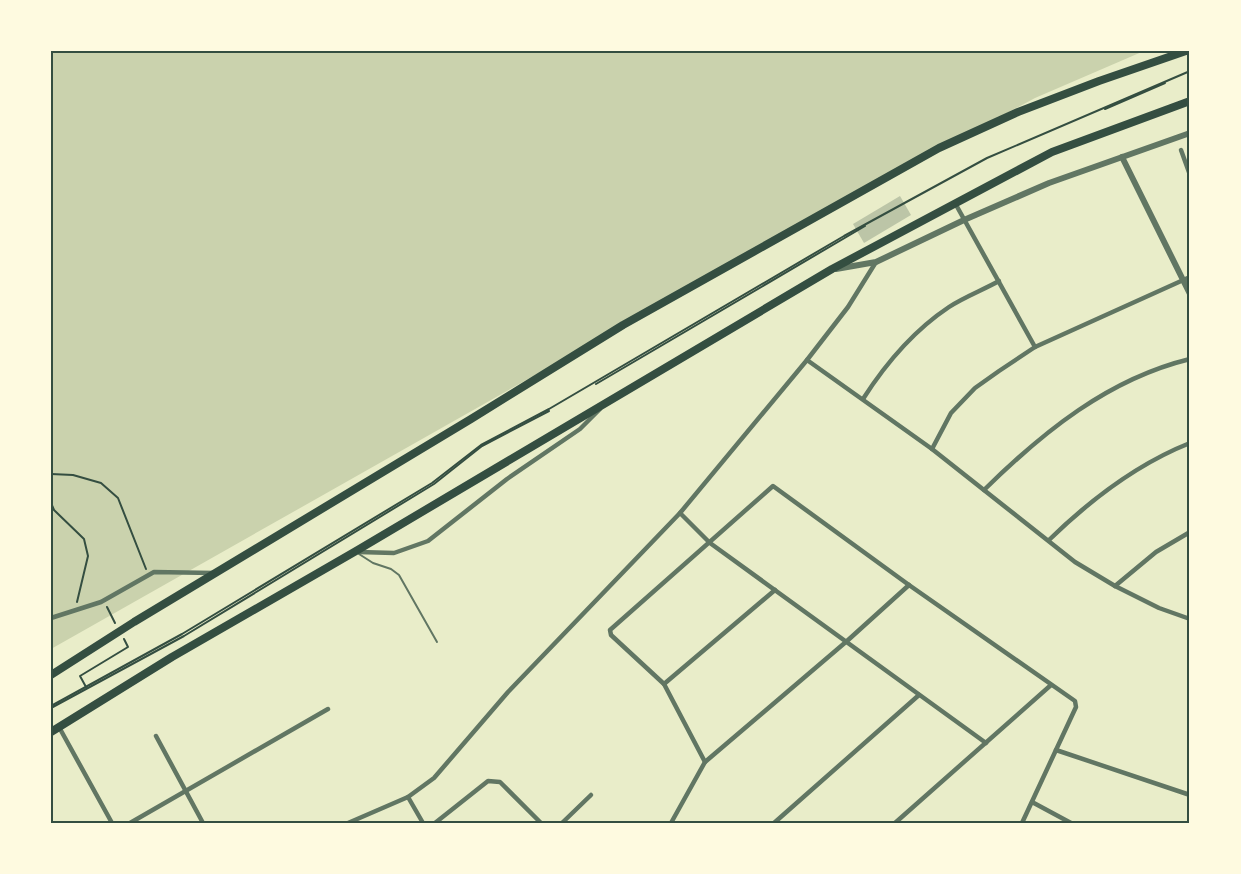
<svg xmlns="http://www.w3.org/2000/svg" width="1241" height="874" font-family="'DejaVu Sans',sans-serif">
  <rect width="100%" height="100%" fill="#e9edc9"/>
  <!-- green -->
  <polygon fill="#cad2ad" points="51,51 1144,51 1035,98 855,194 51,649"/>
  <!-- building -->
  <polygon fill="#bcc5a7" points="900,196 911,215 864,243 853,224"/>
  <g fill="none" stroke-linecap="round" stroke-linejoin="round">
    <!-- path -->
    <g stroke="#344e41" stroke-width="2">
      <polyline points="1105,109 1165,83"/>
      <polyline points="596,384 865,226"/>
      <polyline points="51,474 73,475 101,483 118,498 146,569"/>
      <polyline points="51,503 54,510 84,539 88,556 77,602"/>
      <polyline points="107,607 115,623"/>
      <polyline points="86,687 80,676 128,647 124,639"/>
      <polyline points="51,706 182,634 432,483 481,445 549,409 844,236 987,158 1190,71"/>
      <polyline points="51,708 184,636 434,484 482,446 549,411"/>
    </g>
    <!-- service -->
    <polyline stroke="#617663" stroke-width="2" points="359,554 373,563 391,569 399,575 437,642"/>
    <!-- minor -->
    <g stroke="#617663" stroke-width="4.5">
      <polyline points="1181,150 1190,175"/>
      <polyline points="955,203 1035,347"/>
      <polyline points="807,360 932,449 1075,562 1115,586 1159,608 1190,619"/>
      <path d="M863,399C886,363 913,331 949,307C964,297 983,290 999,281"/>
      <polyline points="932,449 951,413 975,388 999,371 1035,347 1190,277"/>
      <path d="M984,490C1043,432 1108,379 1190,359"/>
      <polyline points="680,513 710,543 986,743"/>
      <path d="M1049,540C1090,500 1137,464 1190,443"/>
      <polyline points="359,552 394,553 428,541 507,479 580,429 600,409"/>
      <polyline points="1115,586 1156,552 1190,532"/>
      <polyline points="51,618 101,602 154,572 214,573"/>
      <polyline points="664,684 775,590"/>
      <polyline points="59,727 112,823"/>
      <polyline points="156,736 203,823"/>
      <polyline points="1056,750 1190,795"/>
      <polyline points="705,762 664,684 611,635 610,630 773,486 909,585 1075,701 1076,707 1022,823"/>
      <polyline points="408,797 423,823"/>
      <polyline points="1032,802 1071,823"/>
      <polyline points="130,823 328,709"/>
      <polyline points="348,823 408,797 434,778 508,692 680,513 807,360 848,307 876,262"/>
      <polyline points="435,823 488,781 500,782 541,823"/>
      <polyline points="562,823 591,795"/>
      <polyline points="671,823 705,762 847,641 909,585"/>
      <polyline points="774,823 919,695"/>
      <polyline points="895,823 1051,685"/>
    </g>
    <!-- tertiary -->
    <g stroke="#617663" stroke-width="6">
      <polyline points="1122,157 1190,294"/>
      <polyline points="836,269 876,262 964,220 1049,183 1190,133"/>
    </g>
    <!-- trunk -->
    <g stroke="#344e41" stroke-width="8">
      <polyline points="51,675 134,622 471,419 623,325 939,148 1018,112 1099,81 1186,51"/>
      <polyline points="51,732 172,657 356,551 832,269 1052,152 1190,101"/>
    </g>
  </g>
  <!-- border -->
  <rect width="1241" height="874" fill="none" stroke="#fefae0" stroke-width="105"/>
  <rect x="52" y="52" width="1136" height="770" fill="none" stroke="#344e41" stroke-width="2"/>
</svg>
